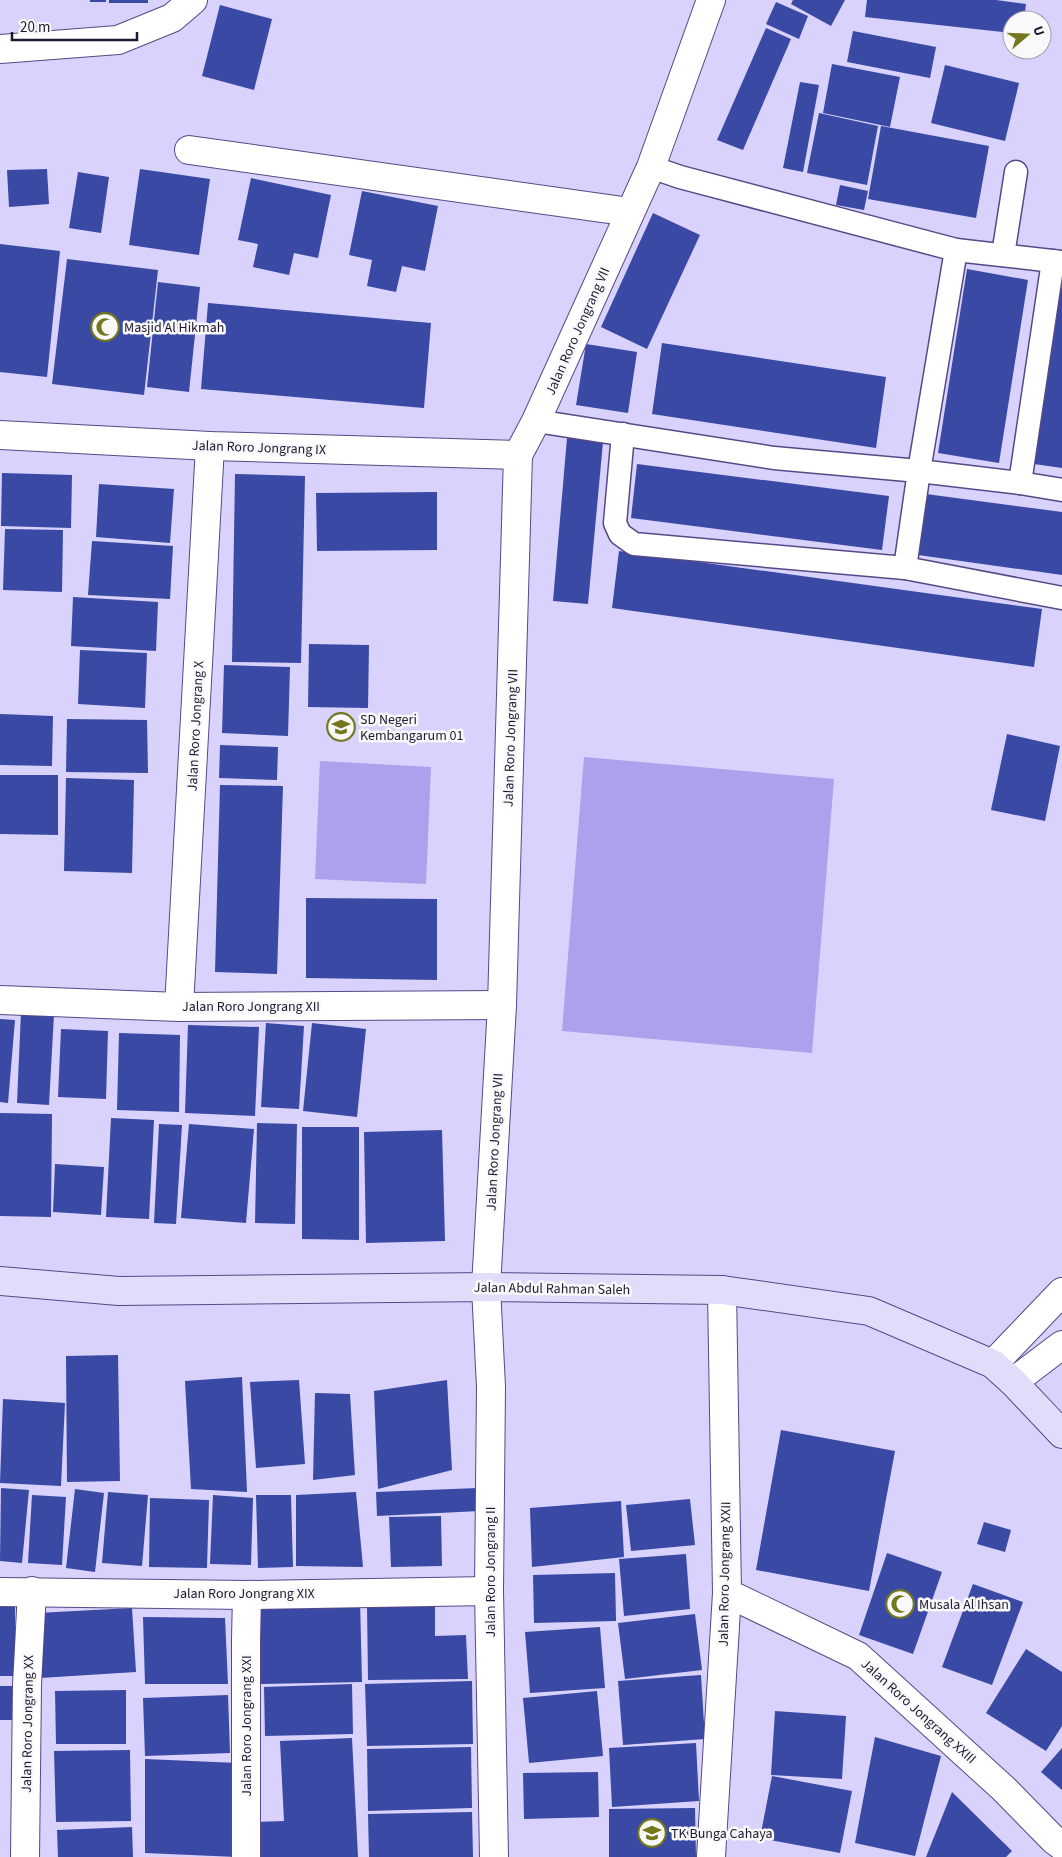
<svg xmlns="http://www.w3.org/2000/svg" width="1062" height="1857" font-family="'Source Sans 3',sans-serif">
  <rect width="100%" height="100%" fill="#d8d2fd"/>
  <!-- green -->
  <g fill="#ada0ec">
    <polygon points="584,757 834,779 812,1053 562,1031"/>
    <polygon points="320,761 431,767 426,884 315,879"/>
  </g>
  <!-- building -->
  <g fill="#3949a4">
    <rect x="90" y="0" width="16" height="2"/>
    <rect x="109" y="0" width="39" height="3"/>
    <polygon points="793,0 845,0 831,26 791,4"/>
    <polygon points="867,0 996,0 1026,4 1024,20 1012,20 1012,33 865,17"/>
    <polygon points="776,2 808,16 799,39 766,24"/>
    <polygon points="220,5 272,19 254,90 202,76"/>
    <polygon points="766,28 791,39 743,150 717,140"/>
    <polygon points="853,31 936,47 930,78 847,62"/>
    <polygon points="832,64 900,77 890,127 823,113"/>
    <polygon points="945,65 1019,83 1005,141 931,123"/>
    <polygon points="800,82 819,85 803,172 783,168"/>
    <polygon points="819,113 878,126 867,185 807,173"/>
    <polygon points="881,126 989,146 976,218 868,199"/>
    <polygon points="47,169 49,204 9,207 7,170"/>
    <polygon points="140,169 210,179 199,255 129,245"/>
    <polygon points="78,172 109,177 101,233 69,228"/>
    <polygon points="251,178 331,195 318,258 294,253 289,275 253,267 258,244 238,240"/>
    <polygon points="840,185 868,191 864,210 836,205"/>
    <polygon points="362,191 438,206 425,271 402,266 396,292 367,286 372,260 349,255"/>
    <polygon points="653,213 700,235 647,349 601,327"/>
    <polygon points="0,244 60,251 47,377 0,372"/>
    <polygon points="67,259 158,270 144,395 52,384"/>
    <polygon points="967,269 1028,280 999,463 938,453"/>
    <polygon points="158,282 200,287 189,392 147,387"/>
    <polygon points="1058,288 1062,288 1062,468 1034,464"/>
    <polygon points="208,303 431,323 424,408 201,389"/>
    <polygon points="662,343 886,377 876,448 652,414"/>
    <polygon points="586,344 637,352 628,413 576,405"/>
    <polygon points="567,438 603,442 588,604 553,601"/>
    <polygon points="637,464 889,496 882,550 631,518"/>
    <polygon points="2,473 72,475 71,528 1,526"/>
    <polygon points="235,474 305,476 301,663 232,662"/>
    <polygon points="99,484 174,489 170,543 96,537"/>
    <polygon points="437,492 437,550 317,551 316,493"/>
    <polygon points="926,494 1062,512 1062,575 918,555"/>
    <polygon points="5,529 63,530 62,592 3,590"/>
    <polygon points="92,541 173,546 170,599 88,595"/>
    <polygon points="619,551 1042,609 1034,667 612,608"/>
    <polygon points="73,597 158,602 156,651 71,646"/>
    <polygon points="309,644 369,645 368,708 308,707"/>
    <polygon points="80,650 147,653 145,708 78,704"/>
    <polygon points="224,665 290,667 288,736 222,733"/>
    <polygon points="0,714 53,716 52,766 0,765"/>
    <polygon points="67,719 147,720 148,773 66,772"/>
    <polygon points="1007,734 1060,746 1045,821 991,810"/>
    <polygon points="220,745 278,747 277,780 219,778"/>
    <polygon points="0,775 58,775 58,835 0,834"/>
    <polygon points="66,778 134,780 132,873 64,871"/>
    <polygon points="220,785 283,786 277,974 215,972"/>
    <polygon points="306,898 437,899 437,980 306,978"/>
    <polygon points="21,1012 54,1014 49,1105 17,1103"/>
    <polygon points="0,1019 15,1020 8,1103 0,1102"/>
    <polygon points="266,1023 304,1026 299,1109 261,1107"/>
    <polygon points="312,1023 366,1029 357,1117 303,1111"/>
    <polygon points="188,1025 259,1027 255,1116 185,1113"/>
    <polygon points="61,1029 108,1031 106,1099 58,1097"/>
    <polygon points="119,1033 180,1035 179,1112 117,1110"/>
    <polygon points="0,1113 52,1114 51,1217 0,1216"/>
    <polygon points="111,1118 154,1120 149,1219 106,1217"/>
    <polygon points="257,1123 297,1124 295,1224 255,1223"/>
    <polygon points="159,1124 182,1125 176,1224 154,1223"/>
    <polygon points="189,1124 254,1129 246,1223 181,1218"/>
    <polygon points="302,1127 359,1127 359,1240 302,1239"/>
    <polygon points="442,1130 445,1241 366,1243 364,1132"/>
    <polygon points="55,1164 104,1167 101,1215 53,1212"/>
    <polygon points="118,1355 120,1481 67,1482 66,1356"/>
    <polygon points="242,1377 247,1492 191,1489 185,1381"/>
    <polygon points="299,1380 305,1464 256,1468 250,1382"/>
    <polygon points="447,1380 452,1470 378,1489 374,1391"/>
    <polygon points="315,1393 350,1394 355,1475 313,1480"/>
    <polygon points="3,1399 65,1403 61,1486 0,1483"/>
    <polygon points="781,1430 895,1451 869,1591 756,1570"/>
    <polygon points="1,1488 29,1490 22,1563 0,1561"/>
    <polygon points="478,1488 480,1511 377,1516 376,1492"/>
    <polygon points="75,1489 104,1493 95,1572 66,1568"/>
    <polygon points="108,1492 148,1495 142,1566 102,1563"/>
    <polygon points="356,1492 363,1567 296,1566 296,1495"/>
    <polygon points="32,1495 66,1497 62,1565 28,1563"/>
    <polygon points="213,1495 253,1498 251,1565 210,1564"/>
    <polygon points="256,1495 291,1495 293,1567 258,1568"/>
    <polygon points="150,1498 209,1500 207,1568 149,1567"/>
    <polygon points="690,1499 695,1545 631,1551 626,1505"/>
    <polygon points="621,1501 624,1557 532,1567 530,1508"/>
    <polygon points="441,1516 442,1566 391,1567 389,1517"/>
    <polygon points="984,1522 1011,1530 1005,1552 977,1544"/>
    <polygon points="887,1553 942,1572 913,1654 859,1635"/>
    <polygon points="686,1554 690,1609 624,1616 619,1559"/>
    <polygon points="615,1573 616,1621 534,1623 533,1575"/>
    <polygon points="973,1584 1023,1602 992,1685 942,1667"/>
    <polygon points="360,1599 362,1682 261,1684 259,1601"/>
    <polygon points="435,1604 435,1636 466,1635 468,1679 368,1680 367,1605"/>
    <rect x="0" y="1605" width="15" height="71"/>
    <polygon points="132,1608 136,1672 40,1678 37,1613"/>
    <polygon points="695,1614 702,1670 625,1679 618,1623"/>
    <polygon points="143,1617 225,1618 228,1684 145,1684"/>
    <polygon points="600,1627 605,1688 530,1693 525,1632"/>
    <polygon points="1026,1649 1062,1672 1062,1726 1046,1751 986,1713"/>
    <polygon points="701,1675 705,1739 623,1745 618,1681"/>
    <polygon points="472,1681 473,1744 367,1746 365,1684"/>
    <polygon points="352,1684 353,1734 265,1736 264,1687"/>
    <polygon points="0,1686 12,1686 14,1720 0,1720"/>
    <polygon points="126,1690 126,1744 56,1744 55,1691"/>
    <polygon points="597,1691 603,1756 529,1763 523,1698"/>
    <polygon points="228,1695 230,1753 145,1756 143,1698"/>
    <polygon points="775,1711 846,1716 842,1779 771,1775"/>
    <polygon points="875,1737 941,1756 915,1856 855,1843"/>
    <polygon points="352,1738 358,1857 256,1857 255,1822 284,1821 280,1741"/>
    <polygon points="696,1743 699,1801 612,1807 609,1748"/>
    <polygon points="471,1747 472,1808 368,1811 367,1749"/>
    <polygon points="1062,1748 1062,1790 1041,1772"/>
    <polygon points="130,1750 131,1821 56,1822 54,1751"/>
    <polygon points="145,1759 238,1763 237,1857 145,1853"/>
    <polygon points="598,1772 599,1817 524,1819 523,1773"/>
    <polygon points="772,1776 852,1791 840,1853 760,1838"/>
    <polygon points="952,1792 1012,1851 1006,1857 926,1857"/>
    <polygon points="695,1808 696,1857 609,1857 609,1809"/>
    <polygon points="472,1812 473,1857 369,1857 368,1814"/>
    <polygon points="132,1827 133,1857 58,1857 57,1830"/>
  </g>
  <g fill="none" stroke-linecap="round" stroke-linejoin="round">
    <defs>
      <g id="lane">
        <polyline points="651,167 680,177 956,250 1062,262"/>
        <polyline points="1003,255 1016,172"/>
        <polyline points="536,421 774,458 919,471 1020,483 1053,261"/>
        <polyline points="623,434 615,523 620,534 634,544 905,568 1062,598"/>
        <polyline points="1020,483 1062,490"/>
        <polyline points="905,568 919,471 956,250"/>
      </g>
      <g id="street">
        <polyline points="0,49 118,40 172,18 193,0"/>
        <polyline points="189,150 630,212"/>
        <polyline points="0,435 210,446 518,455"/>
        <polyline points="0,1000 179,1007 502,1005"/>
        <polyline points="179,1007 210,446"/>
        <polyline points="993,1364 1062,1292"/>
        <polyline points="1013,1382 1062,1345"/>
        <polyline points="0,1592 247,1595 489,1591"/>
        <polyline points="727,1593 858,1656 1004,1789 1054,1840 1062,1846"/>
        <polyline points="25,1857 27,1685 32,1591"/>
        <polyline points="246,1857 246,1639 247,1595"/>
        <polyline points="494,1857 489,1591 491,1387 486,1287 502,1005 518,455 536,421 651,167 711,0"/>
        <polyline points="711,1857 727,1593 722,1290"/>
      </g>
      <polyline id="secondary" points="0,1281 119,1291 486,1287 722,1290 869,1311 993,1364 1013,1382 1062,1434"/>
    </defs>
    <!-- lane casing -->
    <use href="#lane" stroke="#564987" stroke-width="25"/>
    <!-- street casing -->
    <use href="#street" stroke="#564987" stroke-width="30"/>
    <!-- secondary casing -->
    <use href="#secondary" stroke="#564987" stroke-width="30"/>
    <!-- lane -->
    <use href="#lane" stroke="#fff" stroke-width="22"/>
    <!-- street -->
    <use href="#street" stroke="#fff" stroke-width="28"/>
    <!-- secondary -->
    <use href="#secondary" stroke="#e2dcfb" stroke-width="28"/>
  </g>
  <!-- icons -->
  <defs>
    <symbol id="mosque-ring" viewBox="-11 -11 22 22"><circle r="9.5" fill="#f9f9f9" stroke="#74771e" stroke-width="1.5"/><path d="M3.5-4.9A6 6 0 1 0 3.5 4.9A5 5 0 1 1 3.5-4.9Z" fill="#74771e"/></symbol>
    <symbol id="school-ring" viewBox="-11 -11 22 22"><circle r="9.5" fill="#f9f9f9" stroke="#74771e" stroke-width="1.5"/><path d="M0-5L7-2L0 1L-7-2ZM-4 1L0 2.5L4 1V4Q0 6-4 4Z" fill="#74771e"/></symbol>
  </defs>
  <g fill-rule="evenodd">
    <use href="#mosque-ring" x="89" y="311" width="32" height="32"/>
    <use href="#school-ring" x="325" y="711" width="32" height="32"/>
    <use href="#mosque-ring" x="884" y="1588" width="32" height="32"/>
    <use href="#school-ring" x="636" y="1817" width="32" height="32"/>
  </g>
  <g text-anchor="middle" stroke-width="5" stroke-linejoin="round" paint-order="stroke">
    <!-- poi labels -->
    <g font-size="14" fill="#1e1933" stroke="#f9f9f9" text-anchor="start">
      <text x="124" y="332">Masjid Al Hikmah</text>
      <text x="360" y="724">SD Negeri<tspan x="360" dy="16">Kembangarum 01</tspan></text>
      <text x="919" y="1609">Musala Al Ihsan</text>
      <text x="671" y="1838">TK Bunga Cahaya</text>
    </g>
    <!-- street labels -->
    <g font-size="14" fill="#1e1933" stroke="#f9f9f9">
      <text transform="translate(577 331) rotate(-66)" y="5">Jalan Roro Jongrang VII</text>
      <text transform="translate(259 447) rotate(2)" y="5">Jalan Roro Jongrang IX</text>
      <text transform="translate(195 726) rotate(-87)" y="5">Jalan Roro Jongrang X</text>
      <text transform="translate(510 738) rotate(-88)" y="5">Jalan Roro Jongrang VII</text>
      <text x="251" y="1011">Jalan Roro Jongrang XII</text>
      <text transform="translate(494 1142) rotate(-87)" y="5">Jalan Roro Jongrang VII</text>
      <text transform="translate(552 1288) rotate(1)" y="5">Jalan Abdul Rahman Saleh</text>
      <text transform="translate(490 1572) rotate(-90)" y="5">Jalan Roro Jongrang II</text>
      <text transform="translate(724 1574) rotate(-89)" y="5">Jalan Roro Jongrang XXII</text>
      <text x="244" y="1598">Jalan Roro Jongrang XIX</text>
      <text transform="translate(919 1711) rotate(42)" y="5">Jalan Roro Jongrang XXIII</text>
      <text transform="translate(27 1724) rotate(-89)" y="5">Jalan Roro Jongrang XX</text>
      <text transform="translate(246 1726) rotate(-90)" y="5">Jalan Roro Jongrang XXI</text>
    </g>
  </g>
  <!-- north arrow -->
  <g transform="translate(1027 35) rotate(71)"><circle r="24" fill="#f9f9f9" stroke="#a19faa"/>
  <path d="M0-4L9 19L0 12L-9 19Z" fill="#74771e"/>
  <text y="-8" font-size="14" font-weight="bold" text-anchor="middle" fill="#1e1933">U</text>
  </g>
  <!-- scale -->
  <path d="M12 32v8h125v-8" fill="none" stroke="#1e1933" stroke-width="2.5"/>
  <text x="20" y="32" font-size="15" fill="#1e1933" stroke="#f9f9f9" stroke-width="4" paint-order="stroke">20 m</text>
</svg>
